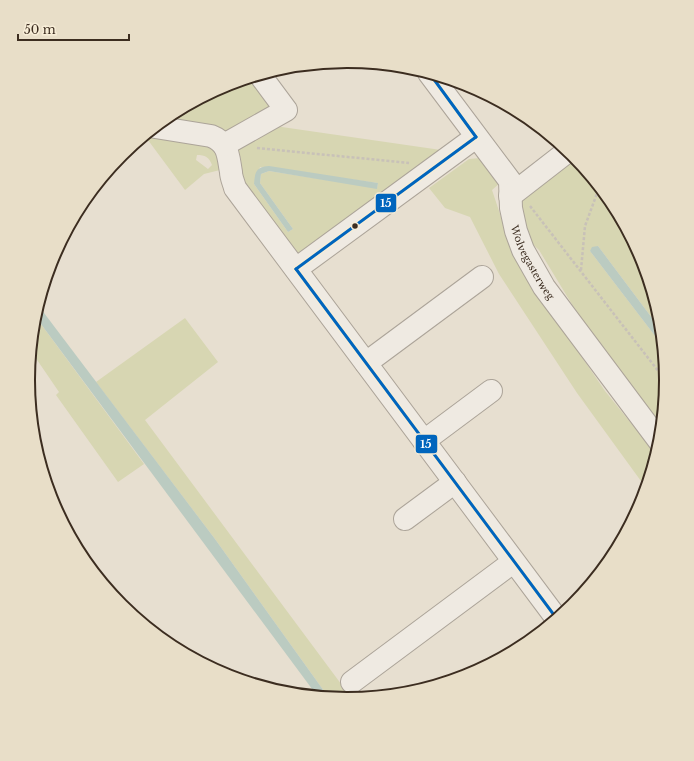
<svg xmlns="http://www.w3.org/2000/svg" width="694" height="761" font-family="'Libre Baskerville',serif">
  <rect width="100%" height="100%" fill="#e7dfd0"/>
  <!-- green -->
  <g fill="#d7d6b2" fill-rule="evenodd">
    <polygon points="255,77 280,110 231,137 164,120 170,115 225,86"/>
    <path d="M268,125L441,150L296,269L242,185L241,160L236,142ZM260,167L378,183L377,188L269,171L261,174L260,183L293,229L288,232L254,184Z"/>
    <path d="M148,133L212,144L224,169L204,174L185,190L145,136ZM197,155C205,155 209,157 212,165L208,169L196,160Z"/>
    <polygon points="572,155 612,203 642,259 660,318 661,330 598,246 590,251 662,345 666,381 661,427 576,311 539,250 525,237 519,217 521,199"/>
    <polygon points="480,158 500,183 492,190 515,259 605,391 656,454 646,488 577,393 499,274 470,217 445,208 429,188 469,159"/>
    <polygon points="35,316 144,464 118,482 56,395 59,392 31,351"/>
    <polygon points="185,318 218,362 145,420 350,696 346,699 329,698 215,539 96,382"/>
  </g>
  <!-- water -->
  <g fill="#bbcbc1">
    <path d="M269,166L378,183L377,189L269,171L261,174L260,183L293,229L288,232L254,184C255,172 256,167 269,166Z"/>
    <polygon points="598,246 661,330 662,345 590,251 592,247"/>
    <polygon points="38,305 215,539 329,698 318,697 35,316"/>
  </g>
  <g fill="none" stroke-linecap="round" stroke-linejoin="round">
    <defs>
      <g id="minor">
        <path id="s1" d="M429,73L510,181L511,208L516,231L523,250L544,287L660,442"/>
        <path d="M155,127L211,136C229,143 228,156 231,172C231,178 234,183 235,188L557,619"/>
        <polyline points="224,145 286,110 260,75"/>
        <polyline points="510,196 568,151"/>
        <polyline points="296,269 476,137"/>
        <polyline points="366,363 482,277"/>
        <polyline points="424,441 491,391"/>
        <polyline points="405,519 455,482"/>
        <polyline points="352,682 513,562"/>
      </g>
    </defs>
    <!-- minor casing -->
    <use href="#minor" stroke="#aca499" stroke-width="24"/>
    <!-- path -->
    <g stroke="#c8c1b8" stroke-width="2.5" stroke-dasharray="3 2" stroke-linecap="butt">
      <polyline points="257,148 409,163"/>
      <polyline points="530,206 666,381"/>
      <polyline points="581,270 585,226 599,188"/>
    </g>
    <!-- minor -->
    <use href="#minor" stroke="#efeae2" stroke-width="22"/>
    <defs>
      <g id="bus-1">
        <polyline points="430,74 476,137"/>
        <polyline points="296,269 557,619"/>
        <polyline points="296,269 476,137"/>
      </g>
    </defs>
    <!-- bus-1 casing -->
    <use href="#bus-1" stroke="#f7edd7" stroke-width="6"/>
    <!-- bus-1 -->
    <use href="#bus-1" stroke="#0065bd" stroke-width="3"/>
  </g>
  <!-- markers -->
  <circle fill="#3c2d20" stroke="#f7edd7" stroke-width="1.5" cx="355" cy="226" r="3.5"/>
  <g text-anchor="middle" stroke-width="3.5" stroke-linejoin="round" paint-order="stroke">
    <!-- street labels -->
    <g font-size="10" fill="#3c2d20" stroke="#f7edd7">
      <text dy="4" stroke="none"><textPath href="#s1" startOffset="221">Wolvegasterweg</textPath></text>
    </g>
  </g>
  <!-- crop -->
  <path d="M0 0H694V761H0ZM35 380a312 312 0 1 1 624 0a312 312 0 1 1-624 0Z" fill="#e8dec8" fill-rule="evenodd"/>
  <path fill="none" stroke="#3c2d20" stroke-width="2" d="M35 380a312 312 0 1 1 624 0a312 312 0 1 1-624 0Z"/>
  <g stroke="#f7edd7" stroke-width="1.5">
    <rect x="375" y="193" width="22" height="20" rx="4" fill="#0065bd"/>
    <rect x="415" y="434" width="23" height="20" rx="4" fill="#0065bd"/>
  </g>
  <g font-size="11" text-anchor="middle" font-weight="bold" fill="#fff">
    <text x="386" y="207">15</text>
    <text x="426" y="448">15</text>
  </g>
  <!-- scale -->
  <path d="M18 34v6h111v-6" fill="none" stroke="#3c2d20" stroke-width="2"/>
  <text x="24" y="34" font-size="12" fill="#3c2d20" stroke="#f7edd7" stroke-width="3" paint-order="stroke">50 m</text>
</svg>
